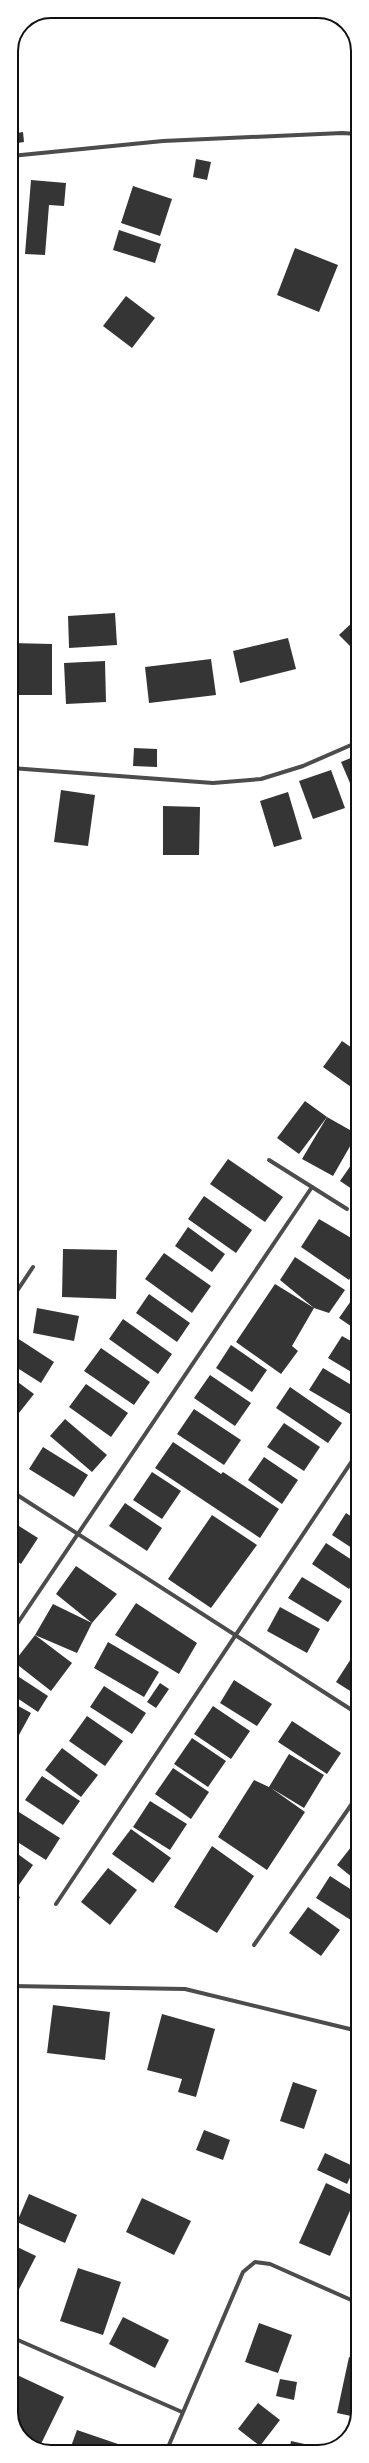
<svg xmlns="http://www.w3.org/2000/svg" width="369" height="2463" font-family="'PT Sans',sans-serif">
  <rect width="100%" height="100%" fill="#fff"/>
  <!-- building -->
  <g fill="#353535">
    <polygon points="23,132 24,142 11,144 11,134"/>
    <polygon points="196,159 211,162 207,180 193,177"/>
    <polygon points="31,180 66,183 64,206 49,205 45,255 25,254"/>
    <polygon points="133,186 172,199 160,236 121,223"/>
    <polygon points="119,230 161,244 155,263 113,250"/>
    <polygon points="295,248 338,265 319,312 277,295"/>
    <polygon points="15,286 18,319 11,319 11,287"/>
    <polygon points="126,296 155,318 132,348 103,326"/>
    <polygon points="115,613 117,645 69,648 68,616"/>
    <polygon points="358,617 358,654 339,635"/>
    <polygon points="288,638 296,669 240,683 233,651"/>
    <polygon points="11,643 52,644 52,695 11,695"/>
    <polygon points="211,659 216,695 149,703 145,667"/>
    <polygon points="105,661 106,702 66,704 64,663"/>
    <polygon points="134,748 157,749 157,767 133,766"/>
    <polygon points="358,755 358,788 353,790 341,762"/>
    <polygon points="331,770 345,808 313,819 299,781"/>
    <polygon points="61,790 95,795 88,846 54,842"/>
    <polygon points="288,792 302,839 274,847 260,801"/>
    <polygon points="163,806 200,807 199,855 163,855"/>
    <polygon points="342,1041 358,1052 358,1078 351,1087 323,1067"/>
    <polygon points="305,1101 327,1117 299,1154 277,1138"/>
    <polygon points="327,1117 357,1134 333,1176 302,1159"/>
    <polygon points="358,1155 358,1193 340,1181"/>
    <polygon points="228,1159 283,1197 265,1222 210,1184"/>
    <polygon points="204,1196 252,1230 236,1253 188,1219"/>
    <polygon points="319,1219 358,1242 358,1264 349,1280 301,1247"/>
    <polygon points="188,1227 225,1254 212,1272 175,1246"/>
    <polygon points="63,1249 117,1250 116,1299 62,1297"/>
    <polygon points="164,1253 211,1286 192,1313 145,1279"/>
    <polygon points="295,1257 345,1290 329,1313 314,1308 292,1346 298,1351 281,1374 236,1342 275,1284 314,1308 280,1280"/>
    <polygon points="149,1294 190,1323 177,1342 136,1313"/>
    <polygon points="353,1298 358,1301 358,1331 339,1318"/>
    <polygon points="37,1308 79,1316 74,1341 33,1333"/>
    <polygon points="123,1319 172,1354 158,1374 109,1339"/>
    <polygon points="11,1334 54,1362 41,1383 11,1364"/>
    <polygon points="342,1336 358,1345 358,1376 328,1358"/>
    <polygon points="231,1345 267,1370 252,1392 216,1368"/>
    <polygon points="101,1348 150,1382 134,1405 84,1371"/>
    <polygon points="323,1368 358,1389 358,1400 350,1414 309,1390"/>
    <polygon points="210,1375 251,1403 235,1426 194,1398"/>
    <polygon points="11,1377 34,1394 15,1418 11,1414"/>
    <polygon points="86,1384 128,1413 111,1437 69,1407"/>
    <polygon points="290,1387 342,1423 328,1443 276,1408"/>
    <polygon points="194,1409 241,1440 224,1465 177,1434"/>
    <polygon points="65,1419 107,1455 92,1472 50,1436"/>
    <polygon points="284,1423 320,1447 304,1471 267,1447"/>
    <polygon points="173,1442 221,1474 223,1472 279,1509 260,1538 155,1468"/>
    <polygon points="43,1447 88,1475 74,1497 29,1469"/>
    <polygon points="264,1457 298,1480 282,1504 248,1480"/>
    <polygon points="152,1472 181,1491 162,1519 133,1500"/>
    <polygon points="358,1499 358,1510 353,1507"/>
    <polygon points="125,1503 162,1528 147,1551 109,1526"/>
    <polygon points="346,1513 358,1521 358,1552 332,1535"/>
    <polygon points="212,1515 257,1545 211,1608 168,1579"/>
    <polygon points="11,1521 38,1538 21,1564 11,1557"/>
    <polygon points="326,1543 358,1564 358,1575 349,1589 312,1564"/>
    <polygon points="76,1566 117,1594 92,1623 77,1653 35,1635 53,1604 92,1623 56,1594"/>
    <polygon points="11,1576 18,1580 11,1590"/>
    <polygon points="302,1577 342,1601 328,1622 288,1598"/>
    <polygon points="136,1603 197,1643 179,1674 115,1635"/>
    <polygon points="280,1607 320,1629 307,1653 267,1631"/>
    <polygon points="35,1635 72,1663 51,1691 14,1662"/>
    <polygon points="108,1642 159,1672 144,1697 94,1668"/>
    <polygon points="356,1651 358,1652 358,1696 336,1682"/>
    <polygon points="13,1673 48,1696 38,1712 11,1694 11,1676"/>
    <polygon points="234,1680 272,1704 257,1726 220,1703"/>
    <polygon points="160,1683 169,1689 156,1708 147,1702"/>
    <polygon points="104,1686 146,1713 132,1734 90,1707"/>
    <polygon points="11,1702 31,1713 13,1746 11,1745"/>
    <polygon points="213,1706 250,1731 231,1759 194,1734"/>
    <polygon points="87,1716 123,1741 105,1766 69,1741"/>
    <polygon points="292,1721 341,1753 327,1774 278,1742"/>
    <polygon points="192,1738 226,1761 208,1787 174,1764"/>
    <polygon points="62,1748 98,1775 81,1797 45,1770"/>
    <polygon points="289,1754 324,1775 304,1808 271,1788 305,1812 267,1870 218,1837 254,1780 269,1787"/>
    <polygon points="173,1768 209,1792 191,1819 155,1794"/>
    <polygon points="42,1776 80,1801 63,1825 25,1800"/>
    <polygon points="150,1801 187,1824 170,1850 133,1827"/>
    <polygon points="11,1807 60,1838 46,1860 11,1838"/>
    <polygon points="131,1829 171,1858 153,1883 112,1854"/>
    <polygon points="355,1842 358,1845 358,1882 337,1865"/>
    <polygon points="212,1846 254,1876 217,1933 174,1907"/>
    <polygon points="11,1849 33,1865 14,1892 11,1890"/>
    <polygon points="108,1868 137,1890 110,1925 81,1902"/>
    <polygon points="330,1876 358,1894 358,1917 354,1922 316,1898"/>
    <polygon points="11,1892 20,1897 11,1914"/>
    <polygon points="308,1907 340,1930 321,1956 289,1933"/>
    <polygon points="53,2005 110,2012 105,2060 47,2053"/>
    <polygon points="162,2014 215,2029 196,2097 178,2092 182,2079 147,2070"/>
    <polygon points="293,2082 317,2090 304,2129 280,2121"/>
    <polygon points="204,2130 230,2140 223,2160 196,2150"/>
    <polygon points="325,2153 355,2167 347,2184 317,2170"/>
    <polygon points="326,2183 356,2197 330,2256 299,2243"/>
    <polygon points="29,2194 77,2215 65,2243 17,2222"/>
    <polygon points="142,2198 191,2221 174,2255 126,2232"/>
    <polygon points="11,2244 36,2256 13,2301 11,2300"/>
    <polygon points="78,2268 121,2282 103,2335 60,2321"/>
    <polygon points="123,2317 169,2340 155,2368 109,2344"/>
    <polygon points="259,2323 292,2335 278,2373 245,2362"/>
    <polygon points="349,2357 358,2359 358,2412 356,2417 337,2413"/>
    <polygon points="15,2374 64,2397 39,2448 23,2440 11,2417 11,2383"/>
    <polygon points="280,2379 297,2382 294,2400 276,2396"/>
    <polygon points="258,2403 280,2420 260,2446 238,2429"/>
    <polygon points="77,2430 118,2444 115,2452 69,2452"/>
    <polygon points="291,2441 327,2449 323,2452 289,2452"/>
  </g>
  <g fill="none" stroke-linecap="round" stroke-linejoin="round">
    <!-- minor -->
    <g stroke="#4c4c4c" stroke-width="4">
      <polyline points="11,156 163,141 342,133 358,134"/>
      <polyline points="11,768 213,783 261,779 303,766 358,742"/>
      <polyline points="269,1160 347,1209"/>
      <polyline points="11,1300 33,1267"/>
      <polyline points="11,1491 358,1714"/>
      <polyline points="11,1633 312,1187"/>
      <polyline points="56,1904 358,1452"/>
      <polyline points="254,1945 358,1795"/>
      <polyline points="11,1986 185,1989 358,2031"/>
      <polyline points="11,2337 182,2412"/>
      <polyline points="166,2452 243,2272 255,2262 270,2264 358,2303"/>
    </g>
  </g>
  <!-- crop -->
  <path d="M0 0H369V2463H0ZM51 18H318A33 33 0 0 1 351 51V2412A33 33 0 0 1 318 2445H51A33 33 0 0 1 18 2412V51A33 33 0 0 1 51 18Z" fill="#fff" fill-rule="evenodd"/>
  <path fill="none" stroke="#111" stroke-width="2" d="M51 18H318A33 33 0 0 1 351 51V2412A33 33 0 0 1 318 2445H51A33 33 0 0 1 18 2412V51A33 33 0 0 1 51 18Z"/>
</svg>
